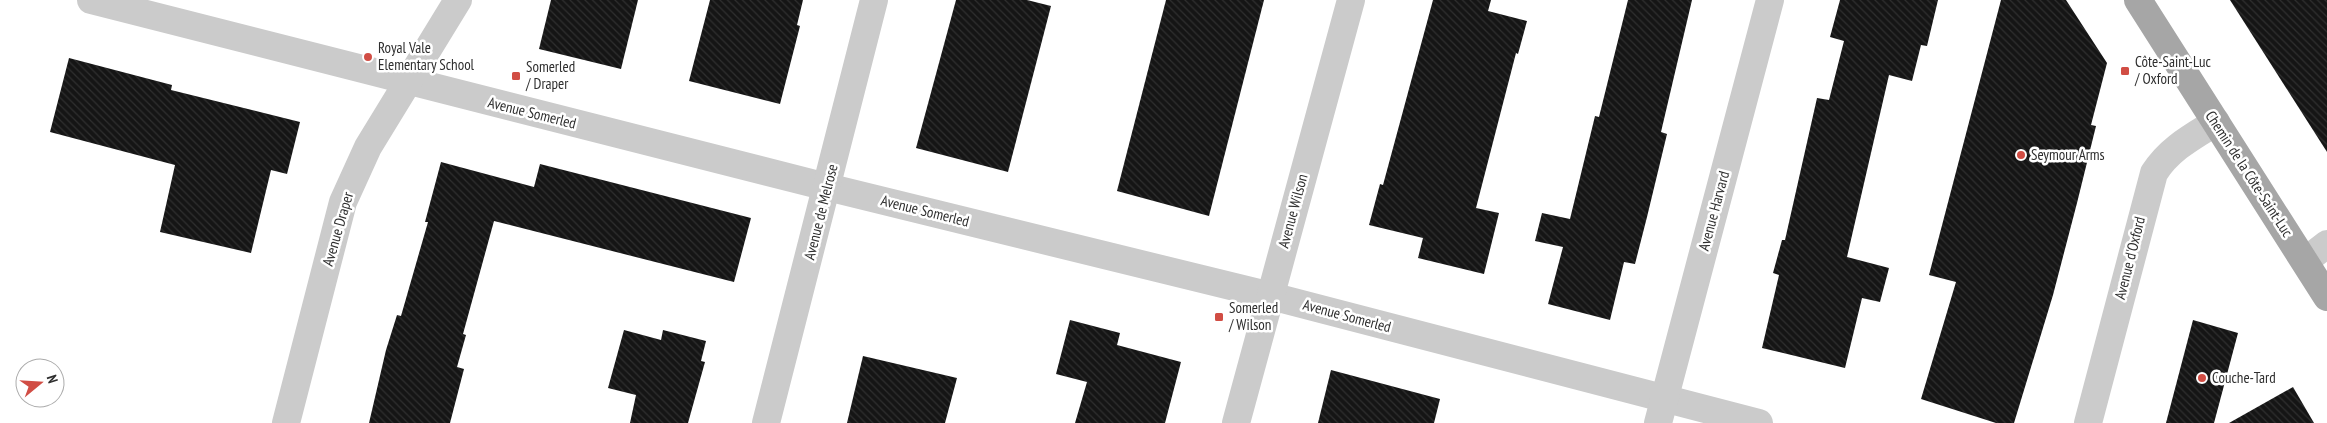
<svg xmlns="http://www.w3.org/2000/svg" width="2327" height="423" font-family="'PT Sans Narrow',sans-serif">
  <defs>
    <pattern id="building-back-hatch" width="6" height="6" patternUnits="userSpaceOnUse" patternTransform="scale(1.25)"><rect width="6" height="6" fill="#151515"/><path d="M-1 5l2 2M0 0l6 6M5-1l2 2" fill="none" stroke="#2f2f2f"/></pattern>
  </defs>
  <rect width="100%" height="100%" fill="#fff"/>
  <!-- building -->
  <g fill="url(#building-back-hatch)">
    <polygon points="551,0 638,0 621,69 539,49"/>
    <polygon points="710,0 803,0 797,25 800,26 780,104 689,81"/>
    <polygon points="956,0 1027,0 1051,6 1008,172 916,148"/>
    <polygon points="1166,0 1264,0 1209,216 1117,191"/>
    <polygon points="1433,0 1491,0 1488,11 1527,21 1518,54 1516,53 1476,208 1499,213 1484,274 1418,258 1423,238 1369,225 1380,184 1383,185"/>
    <polygon points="1628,0 1692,0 1661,132 1667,134 1647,217 1635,264 1624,262 1610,320 1548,304 1563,247 1535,241 1542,213 1570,219 1595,116 1599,117"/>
    <polygon points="1840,0 1938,0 1927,46 1921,45 1912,81 1889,75 1847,257 1889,268 1880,302 1862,298 1845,368 1762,348 1779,275 1773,273 1782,240 1785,240 1817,98 1829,100 1844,41 1830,37"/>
    <polygon points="2001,0 2066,0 2107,63 2091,125 2096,126 2077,203 2053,295 2014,423 1996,423 1921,399 1956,282 1929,275"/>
    <polygon points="2230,0 2327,0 2327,152"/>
    <polygon points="69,58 172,85 171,90 300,122 287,174 271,170 251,253 160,232 175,165 50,132"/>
    <polygon points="441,162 534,187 540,164 751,218 734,282 494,221 463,334 466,335 457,367 464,369 450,423 369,423 386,350 397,315 401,316 428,222 425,222"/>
    <polygon points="1070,320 1120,333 1117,345 1181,362 1165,423 1075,423 1087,382 1056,374"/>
    <polygon points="2193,320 2238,333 2214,423 2166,423"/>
    <polygon points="624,330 661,340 663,330 706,341 701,361 705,362 688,423 630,423 636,395 608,388"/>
    <polygon points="863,356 957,378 945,423 847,423"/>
    <polygon points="1331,370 1440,399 1434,423 1318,423"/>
    <polygon points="2293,387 2314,423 2229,423"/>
  </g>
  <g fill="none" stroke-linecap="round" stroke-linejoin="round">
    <!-- minor -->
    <g stroke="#cbcbcb" stroke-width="28">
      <polyline points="91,0 827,187 1271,296 1759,423"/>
      <polyline points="2305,261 2327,244"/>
      <polyline points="286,423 343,202 368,147 458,0"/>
      <polyline points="766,423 874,0"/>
      <polyline points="1236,423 1351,0"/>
      <polyline points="1658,423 1770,0"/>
      <path d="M2088,423L2154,173C2169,149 2192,137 2216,122"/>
    </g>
    <!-- major -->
    <polyline stroke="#a6a6a6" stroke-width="28" points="2138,0 2327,297"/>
  </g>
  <!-- markers -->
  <g fill="#d14d44" stroke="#fff" stroke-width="2">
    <circle cx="368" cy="57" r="5"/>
    <rect x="2120" y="66" width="10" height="10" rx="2.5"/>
    <rect x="511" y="71" width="10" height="10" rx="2.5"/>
    <circle cx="2021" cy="155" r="5"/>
    <rect x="1214" y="312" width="10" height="10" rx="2.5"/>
    <circle cx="2202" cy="378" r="5"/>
  </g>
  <g text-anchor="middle" stroke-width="5" stroke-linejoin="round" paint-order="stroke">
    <!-- poi labels -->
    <g font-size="15" fill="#2e2e2e" stroke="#fff" text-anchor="start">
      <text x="378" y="53">Royal Vale<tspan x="378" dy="17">Elementary School</tspan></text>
      <text x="2135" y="67">Côte-Saint-Luc<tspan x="2135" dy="17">/ Oxford</tspan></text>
      <text x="526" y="72">Somerled<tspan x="526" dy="17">/ Draper</tspan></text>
      <text x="2031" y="160">Seymour Arms</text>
      <text x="1229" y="313">Somerled<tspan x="1229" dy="17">/ Wilson</tspan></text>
      <text x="2212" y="383">Couche-Tard</text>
    </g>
    <!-- street labels -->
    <g font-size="15" fill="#2e2e2e" stroke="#fff">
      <text transform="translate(532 113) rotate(14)" y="5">Avenue Somerled</text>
      <text transform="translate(2249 174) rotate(57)" y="5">Chemin de la Côte-Saint-Luc</text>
      <text transform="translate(925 211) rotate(14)" y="5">Avenue Somerled</text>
      <text transform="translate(1293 211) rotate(-75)" y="5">Avenue Wilson</text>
      <text transform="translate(1714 211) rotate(-75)" y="5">Avenue Harvard</text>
      <text transform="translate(821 212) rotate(-76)" y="5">Avenue de Melrose</text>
      <text transform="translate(338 229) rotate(-74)" y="5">Avenue Draper</text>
      <text transform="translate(2130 258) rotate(-76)" y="5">Avenue d'Oxford</text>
      <text transform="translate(1347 316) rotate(15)" y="5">Avenue Somerled</text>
    </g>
  </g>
  <!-- north arrow -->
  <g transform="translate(40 383) rotate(72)"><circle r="24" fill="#ffffff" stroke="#ababab"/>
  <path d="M0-4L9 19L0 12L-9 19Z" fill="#d14d44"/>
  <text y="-8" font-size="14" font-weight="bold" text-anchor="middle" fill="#2e2e2e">N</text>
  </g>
</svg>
